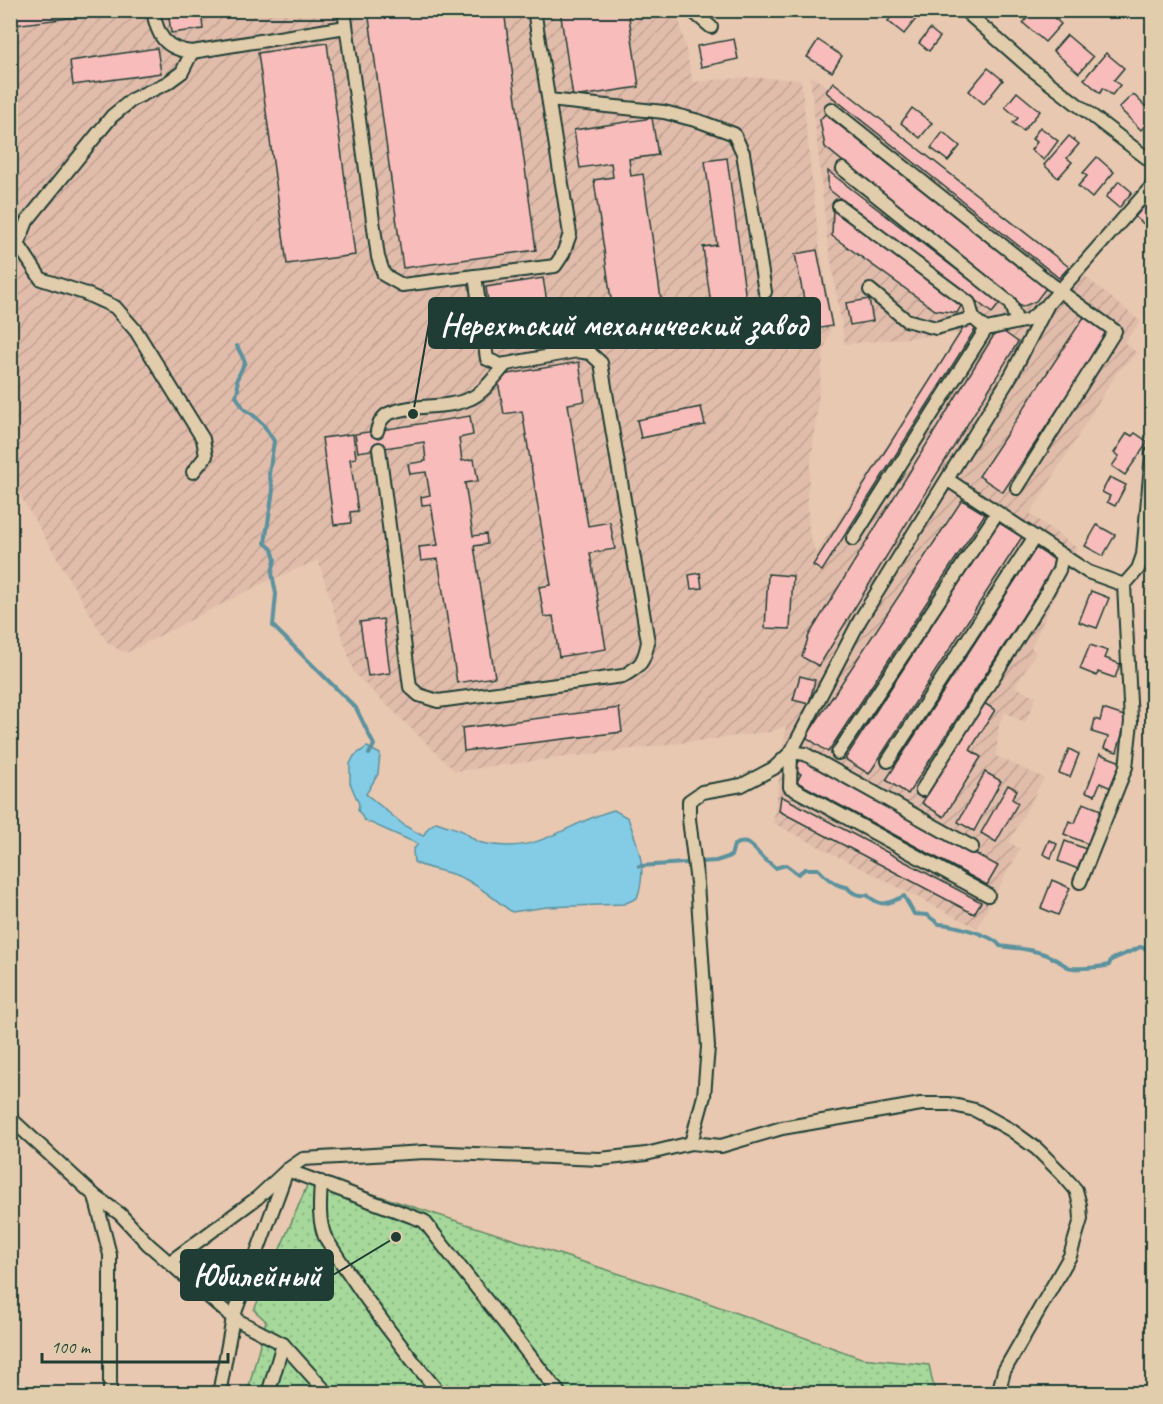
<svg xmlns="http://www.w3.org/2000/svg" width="1163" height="1404" font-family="Caveat,sans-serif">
  <defs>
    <pattern id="industrial-furrows" width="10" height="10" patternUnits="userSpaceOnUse" patternTransform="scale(1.5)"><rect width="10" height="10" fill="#e1bcab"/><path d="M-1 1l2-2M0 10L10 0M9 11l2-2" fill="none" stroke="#c1a294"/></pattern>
    <pattern id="grass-dots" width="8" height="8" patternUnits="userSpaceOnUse" patternTransform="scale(1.5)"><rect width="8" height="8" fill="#a5d89a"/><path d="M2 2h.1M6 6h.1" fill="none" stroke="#8eba85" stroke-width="1.8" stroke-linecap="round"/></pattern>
  </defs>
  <rect width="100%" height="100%" fill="#e8c8b0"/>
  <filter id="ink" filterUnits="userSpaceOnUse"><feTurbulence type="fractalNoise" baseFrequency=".0167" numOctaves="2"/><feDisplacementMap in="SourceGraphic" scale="12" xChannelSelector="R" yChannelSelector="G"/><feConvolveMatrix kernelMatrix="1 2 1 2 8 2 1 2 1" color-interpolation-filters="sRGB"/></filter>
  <g filter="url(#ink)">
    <!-- industrial -->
    <polygon fill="url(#industrial-furrows)" points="10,11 677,11 693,82 748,77 801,80 819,244 832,326 824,349 807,496 809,532 816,554 960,333 845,344 827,238 810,76 829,87 833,81 1069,267 1086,277 1141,322 1124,342 1137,353 1116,374 1030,514 1077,548 1031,648 1036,652 1015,687 1036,697 1025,723 1005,712 999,724 996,756 1044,778 1009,842 1020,849 977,928 773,823 786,726 769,732 455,771 354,673 318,560 259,585 128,652 121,651 106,641 11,480"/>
    <!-- grass -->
    <polygon fill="url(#grass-dots)" stroke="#628a67" stroke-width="1.5" points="312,1174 700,1300 861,1358 929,1365 935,1393 247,1394 266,1321 254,1310"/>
    <!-- water -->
    <path fill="#84cbe5" stroke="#5c929e" stroke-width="1.5" d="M367,747L380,754L378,774L366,794L405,826L423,836L428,828L436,822C444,825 454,827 462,831C469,834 474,842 482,843C539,856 563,824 614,810L628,818C638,846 648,868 637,898L624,904L547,907L512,912C495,900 478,884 460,877C445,870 428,870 414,862L413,850L418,844L364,820L358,810L359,804L350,783V764L354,756Z"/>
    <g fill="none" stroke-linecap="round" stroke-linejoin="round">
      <!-- stream -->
      <g stroke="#5c929e" stroke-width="4">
        <polyline points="237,346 245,362 237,379 238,389 236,396 244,409 252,414 263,424 274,441 269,474 273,490 265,543 272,549 275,559 272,573 276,594 273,626 356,708 374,745 369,754"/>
        <path d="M639,866L716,861L731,856L734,845C748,837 754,849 763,858C767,861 772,864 775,868L786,865L798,874L805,869H818C825,877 837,887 847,887C852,894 859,896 867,895C883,909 888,903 904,896C907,902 911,908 914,914L927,915L939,924C950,924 994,935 1000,946C1016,948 1032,949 1047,955C1054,958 1061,963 1068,967C1074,970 1102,967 1109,965L1111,960C1121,955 1131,952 1140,947L1152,950"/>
      </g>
    </g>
    <!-- building -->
    <g fill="#f8bcba" stroke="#1f3d34" stroke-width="1.5">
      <polygon points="13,10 133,10 14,25"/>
      <polygon points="168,10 201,10 203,29 171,33"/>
      <polygon points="368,10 504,10 536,250 403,268"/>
      <polygon points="560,10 628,10 639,87 573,97"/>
      <polygon points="896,10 904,10 916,19 904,34 888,21"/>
      <polygon points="1034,10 1045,10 1061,24 1045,42 1023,23"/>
      <polygon points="930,29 940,37 929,51 919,43"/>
      <polygon points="1067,35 1093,57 1079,73 1053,51"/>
      <polygon points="734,39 738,59 701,67 697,46"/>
      <polygon points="818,40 842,56 832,72 807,57"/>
      <polygon points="327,43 355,255 287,264 258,53"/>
      <polygon points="157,48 161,73 73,85 70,61"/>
      <polygon points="1106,53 1124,68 1114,80 1120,85 1112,95 1103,88 1100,93 1084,79"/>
      <polygon points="988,68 1003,80 984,104 969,91"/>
      <polygon points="833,82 1069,267 1059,278 826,92"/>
      <polygon points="1017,92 1040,111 1023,131 1013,123 1018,118 1005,107"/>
      <polygon points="1133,94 1152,113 1152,118 1141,130 1119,108"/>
      <polygon points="912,108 932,123 920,138 901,123"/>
      <polygon points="825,114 1046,288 1036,301 1022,307 825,147 820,120"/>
      <polygon points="652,118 658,155 629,159 631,176 643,174 664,320 615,327 594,180 613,177 611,163 580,168 574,130"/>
      <polygon points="1040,127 1058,141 1044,160 1031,150 1037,142 1032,139"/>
      <polygon points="943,132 960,146 948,161 931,148"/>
      <polygon points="1069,136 1079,144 1067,158 1072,162 1058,178 1044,165"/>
      <polygon points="1097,157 1114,172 1092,198 1078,186 1087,176 1083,173"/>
      <polygon points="727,158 747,307 712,312 703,247 717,245 705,161"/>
      <polygon points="828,171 1000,303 992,313 828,189"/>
      <polygon points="1119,181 1132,192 1119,208 1106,197"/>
      <polygon points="1147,203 1152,207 1152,226 1150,229 1135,217"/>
      <polygon points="833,208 962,304 957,313 935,310 832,236"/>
      <polygon points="817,250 832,326 810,330 795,254"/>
      <polygon points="543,278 549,314 526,317 524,303 489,308 486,287"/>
      <polygon points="869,299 873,321 850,325 846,303"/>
      <polygon points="1084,317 1108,333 1003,492 979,476"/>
      <polygon points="967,322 976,328 822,571 813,565"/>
      <polygon points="1004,332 1018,342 819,666 802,657 809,635 994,335"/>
      <polygon points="579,362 585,401 568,404 588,526 610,522 615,549 590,553 606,649 559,657 553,616 544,617 539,587 551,585 522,411 504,414 497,376"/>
      <polygon points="701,407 705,425 641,438 637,420"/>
      <polygon points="470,416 473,435 459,438 462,461 474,459 478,481 465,483 473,536 486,534 487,544 474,546 495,677 457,683 438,559 421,561 419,547 438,545 431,504 422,505 421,497 430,495 426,472 410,474 408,464 426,461 424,442 358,452 355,434"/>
      <polygon points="1127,433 1132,436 1135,433 1148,442 1125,475 1112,466 1119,456 1114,453"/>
      <polygon points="353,434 356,458 350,459 358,511 350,512 351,523 334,525 322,438"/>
      <polygon points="1110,477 1126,485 1115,506 1107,502 1110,496 1102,492"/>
      <polygon points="962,500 985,514 828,752 806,737"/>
      <polygon points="998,522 1022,537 869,774 845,759"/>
      <polygon points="1097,525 1115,535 1103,556 1085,546"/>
      <polygon points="1036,548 1058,562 908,794 886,780"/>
      <polygon points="700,573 702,588 691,589 689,575"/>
      <polygon points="768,574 793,576 790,629 765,628"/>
      <polygon points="1091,591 1109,598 1097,628 1079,622"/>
      <polygon points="383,619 390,673 368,676 360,622"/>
      <polygon points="1090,645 1108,651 1105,658 1120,664 1115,678 1098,672 1097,676 1080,669"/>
      <polygon points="800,676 815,680 809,704 793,700"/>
      <polygon points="984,703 995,710 970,750 981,757 944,817 922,803"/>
      <polygon points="619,708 622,732 464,751 462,728"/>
      <polygon points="1103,709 1127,717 1117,752 1104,748 1108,737 1092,732 1095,719 1100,721"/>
      <polygon points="1069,749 1079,754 1070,777 1059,773"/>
      <polygon points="1100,754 1121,762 1111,788 1100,783 1095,795 1086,792"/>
      <polygon points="801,758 998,866 987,885 797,782 801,774 794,771"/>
      <polygon points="985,772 1001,781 974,831 958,822"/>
      <polygon points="1008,785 1017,790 1012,799 1018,803 996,842 981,833"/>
      <polygon points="781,796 981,902 974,914 779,811"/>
      <polygon points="1083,803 1101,810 1088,844 1064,834 1069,821 1075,823"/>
      <polygon points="1049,840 1057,844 1051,858 1043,854"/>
      <polygon points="1065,841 1086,849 1078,869 1058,861"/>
      <polygon points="1052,880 1070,888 1058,915 1041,908"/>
    </g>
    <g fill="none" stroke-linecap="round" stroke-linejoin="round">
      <defs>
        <g id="minor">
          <path d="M153,10C157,36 165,49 192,52L346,27"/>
          <polyline points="344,10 378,257 384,275 402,285 555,266 563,254 570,234 534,10"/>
          <polyline points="691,10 711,27"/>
          <polyline points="964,10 1030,68 1152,162"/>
          <polyline points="192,52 182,72 167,83 133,99 112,116 27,221 18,244 41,279 84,293 115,307 136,331 203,439 206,456 193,472"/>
          <polyline points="549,100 664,112 699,121 734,134 743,153 765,292"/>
          <polyline points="831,109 1060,291 1115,331 1017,488"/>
          <polyline points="843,169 1010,303 1017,322"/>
          <polyline points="839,206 969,303 973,318"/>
          <polyline points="870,290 906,320 936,328 973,318 986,329 1029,320 1043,308"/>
          <path d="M377,431C379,423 382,416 390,413C415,403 444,410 469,399C483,394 496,375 506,364"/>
          <path d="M379,449L410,687L419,695L438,701L623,676C641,666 644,662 648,642L601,363L590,353L577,351L501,365L487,359L475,276"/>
          <polyline points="948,480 1088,572 1124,585"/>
          <polyline points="853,539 986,329"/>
          <polyline points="838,753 997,513"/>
          <polyline points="888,761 1034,538"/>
          <polyline points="922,790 1044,597 1059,570 1062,555"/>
          <polyline points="972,847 805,754 791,752 790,787 988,895"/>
          <polyline points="1080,882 1126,767 1131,722 1124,585 1138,569 1143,555 1152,453"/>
          <polyline points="10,1118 95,1196 110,1255 110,1394"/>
          <polyline points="287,1170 424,1221 560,1394"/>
          <path d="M321,1182C320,1202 318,1219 325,1237C360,1293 398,1344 440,1394"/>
          <polyline points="95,1196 120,1214 148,1244 233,1318 283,1344 328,1394"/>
          <polyline points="170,1262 257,1198 287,1170 303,1159 425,1152 600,1159 646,1154 691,1143"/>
          <polyline points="219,1394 233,1318 285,1176"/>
          <polyline points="268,1394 283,1344"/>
          <polyline points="998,1394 1004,1371 1070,1256 1081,1219 1080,1205 1076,1190 1063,1175 1037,1149 1011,1130 975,1110 949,1104 921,1104 782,1128 721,1146 691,1143 704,1096 708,1047 697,883 689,819 689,801 702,792 742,785 774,768 791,752 860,620 1012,374 1048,304 1152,186"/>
        </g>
      </defs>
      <!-- minor casing -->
      <use href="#minor" stroke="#1f3d34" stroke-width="16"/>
      <!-- minor -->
      <use href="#minor" stroke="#e1cdac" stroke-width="12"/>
    </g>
  </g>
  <!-- callouts -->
  <path fill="none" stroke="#1f3d34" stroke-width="2" d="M413 414L429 323M396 1237L333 1275"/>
  <g fill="#1f3d34" stroke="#e1cdac" stroke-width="2">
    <circle cx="413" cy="414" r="6"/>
    <circle cx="396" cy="1237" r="6"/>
  </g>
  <g fill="#1f3d34" stroke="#1f3d34" stroke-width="2">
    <rect x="429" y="298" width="391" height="50" rx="6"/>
    <rect x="181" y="1250" width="152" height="50" rx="6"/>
  </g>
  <g font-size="32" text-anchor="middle" font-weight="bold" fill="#fff">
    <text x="624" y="335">Нерехтский механический завод</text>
    <text x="257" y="1286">Юбилейный</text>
  </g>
  <!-- margin -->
  <rect width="1163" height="1404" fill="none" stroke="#e1cdac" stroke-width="36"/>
  <rect x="18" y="18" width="1127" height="1368" fill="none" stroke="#1f3d34" stroke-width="2" filter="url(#ink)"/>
  <!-- scale -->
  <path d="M42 1353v9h186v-9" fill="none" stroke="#1f3d34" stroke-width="3"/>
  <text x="51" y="1353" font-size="18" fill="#1f3d34" stroke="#e1cdac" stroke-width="4.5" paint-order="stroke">100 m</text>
</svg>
